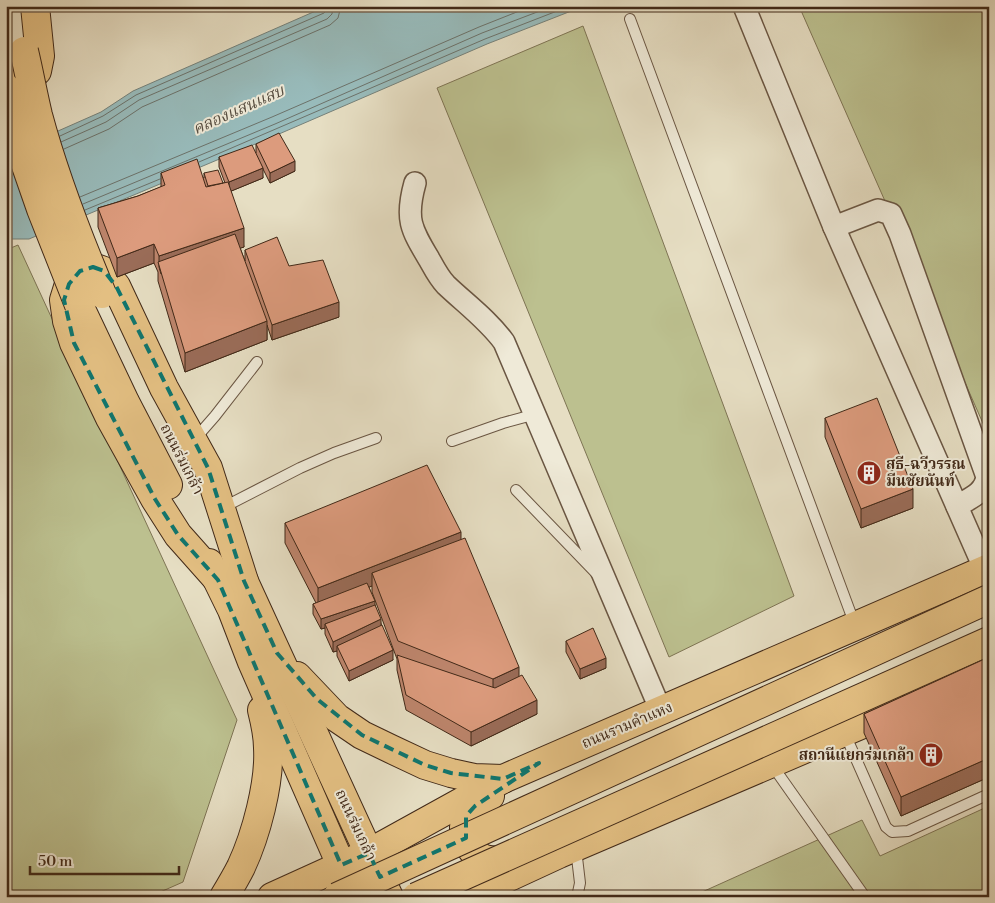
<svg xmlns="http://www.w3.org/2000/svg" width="995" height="903" font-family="'Libre Bodoni','Noto Serif Thai',serif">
  <rect width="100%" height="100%" fill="#e6dec3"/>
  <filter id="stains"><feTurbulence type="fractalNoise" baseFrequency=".004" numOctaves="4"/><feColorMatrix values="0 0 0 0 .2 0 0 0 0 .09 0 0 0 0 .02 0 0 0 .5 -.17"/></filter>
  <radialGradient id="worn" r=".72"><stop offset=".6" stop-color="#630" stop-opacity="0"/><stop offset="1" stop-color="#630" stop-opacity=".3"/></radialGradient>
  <!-- green -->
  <g fill="#bcc08f" stroke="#7e7454">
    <polygon points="799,6 989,6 989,437"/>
    <polygon points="583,26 794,596 669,657 437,88"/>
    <polygon points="18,245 237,720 183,882 149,897 6,897 6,250"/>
    <polygon points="989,806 989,897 691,897 862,820 880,856"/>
  </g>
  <!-- water -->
  <polygon fill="#98bbbb" stroke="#75817a" points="327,6 584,6 487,44 279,134 29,239 6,239 6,154 101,112 133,91"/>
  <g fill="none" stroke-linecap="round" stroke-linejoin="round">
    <!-- shore -->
    <g stroke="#6c726a" stroke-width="1">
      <polyline points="60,136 103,116 136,95 324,13 327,10 327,6"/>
      <polyline points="61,142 106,122 139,100 327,19 332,14 333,6"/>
      <polyline points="64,149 109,129 142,107 330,25 338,18 341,6"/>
      <polyline points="199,162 485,39 570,6"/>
      <polyline points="80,197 272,117 479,27 532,6"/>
      <polyline points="83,204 275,124 482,33 553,6"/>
      <polyline points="85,210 160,179"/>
    </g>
    <defs>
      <g id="lane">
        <polyline points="630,19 855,625"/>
        <polyline points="194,440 215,416 257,362"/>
        <polyline points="452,441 503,423 536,414"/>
        <polyline points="516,490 596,573"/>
        <polyline points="222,508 300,468 334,453 376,438"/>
        <polyline points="845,734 886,827 892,832 908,831 989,794"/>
        <polyline points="772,765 865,897"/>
        <polyline points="576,849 580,883 577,897"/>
      </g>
      <g id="street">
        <polyline points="744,6 834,227 985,570"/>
        <path d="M415,183C405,219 411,229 429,259C434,268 439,278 446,285C466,304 488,320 504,342L661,711"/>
        <path d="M834,227L878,210L891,214L900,234L987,477C984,494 970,498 957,506"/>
      </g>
      <g id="primary">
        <polyline points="15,79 23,78 37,71 40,56 35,6"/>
        <polyline points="79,305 125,402 168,485"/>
        <polyline points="209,563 232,610 252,662 348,881"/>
        <polyline points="236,564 389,897"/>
        <polyline points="218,580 178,535 155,499 110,418 74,343 67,321 64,300 69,284 80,271 93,267 104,271 116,286 164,388 208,468 244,581"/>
        <polyline points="297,676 337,718 362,735 391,749 425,765 451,773 474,778 503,779"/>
        <path d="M490,796C482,801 470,808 466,817C460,832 469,854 485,859C494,862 504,860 513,859"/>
        <path d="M224,897C230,887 236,877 241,867C256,835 270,783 268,748C268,735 265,722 262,710"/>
        <polyline points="272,897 369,853 503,779 989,568"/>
        <polyline points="466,897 559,854 898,709"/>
      </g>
    </defs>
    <!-- lane casing -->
    <use href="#lane" stroke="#6a5643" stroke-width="12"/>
    <!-- street casing -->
    <use href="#street" stroke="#6a5643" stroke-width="24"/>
    <!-- primary casing -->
    <use href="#primary" stroke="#412918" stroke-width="30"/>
    <!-- lane -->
    <use href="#lane" stroke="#efead8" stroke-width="10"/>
    <!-- street -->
    <use href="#street" stroke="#efead8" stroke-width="21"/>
    <!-- primary -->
    <use href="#primary" stroke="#e3bf82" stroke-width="28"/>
    <defs>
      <g id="primary-bridge">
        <path d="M24,51C29,72 33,94 38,115C54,175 78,237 102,294"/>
        <polyline points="6,88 25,163 41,209 79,305"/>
        <polyline points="337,897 989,599"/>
        <polyline points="416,897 989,641"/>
      </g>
    </defs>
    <!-- primary-bridge casing -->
    <use href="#primary-bridge" stroke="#412918" stroke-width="30" stroke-linecap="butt"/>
    <!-- primary-bridge -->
    <use href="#primary-bridge" stroke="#e3bf82" stroke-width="28"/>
  </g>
  <!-- wall -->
  <g fill="#bd856c" stroke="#412918">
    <polygon points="256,144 295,171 270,183 261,165 263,178 231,191 244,247 240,248 245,261 245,250 289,266 339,317 272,340 267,325 267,340 185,372 158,281 158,272 154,263 117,277 98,227 98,208 138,196 161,187 161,173 204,178 204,173 223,183 225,183 219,167 219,157 256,153"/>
    <polygon points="825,418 913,508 861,528 825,437"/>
    <polygon points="285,523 461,539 519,677 537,714 471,746 406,710 397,670 397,659 372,592 372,586 369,587 393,660 349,681 337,656 337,651 333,652 325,634 325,628 321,629 313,614 313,604 316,603 285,543"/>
    <polygon points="566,641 606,668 580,679 566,652"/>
    <polygon points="989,657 989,777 901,816 864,733 864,714"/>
  </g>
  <!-- shaded-wall -->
  <g fill="#9a6c58" stroke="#412918">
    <polygon points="295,161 295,171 270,183 270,173"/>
    <polygon points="263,168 263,178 229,192 229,182"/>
    <polygon points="244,228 244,247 161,274 159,267 159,256"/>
    <polygon points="154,244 154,263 117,277 117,258"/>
    <polygon points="339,302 339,317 272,340 272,325"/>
    <polygon points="267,321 267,340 185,372 185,353"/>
    <polygon points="913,489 913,508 861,528 861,509"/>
    <polygon points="461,532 461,551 372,573 372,586 318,607 318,588"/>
    <polygon points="375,601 375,611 325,624 325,628 321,629 321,619"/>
    <polygon points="381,619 381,629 337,646 337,651 333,652 333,642"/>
    <polygon points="393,650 393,660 349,681 349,671"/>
    <polygon points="606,658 606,668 580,679 580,669"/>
    <polygon points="519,667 519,687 493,698 493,679"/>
    <polygon points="537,700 537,714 471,746 471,732"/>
    <polygon points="989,758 989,777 901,816 901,797"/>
  </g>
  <!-- building -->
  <g fill="#dc9b7d" stroke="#412918">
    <polygon points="279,133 295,161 270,173 256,144"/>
    <polygon points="252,145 263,168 229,182 219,157"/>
    <polygon points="197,159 206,187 228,182 244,228 159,256 154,244 117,258 98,208 138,196 165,185 161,173"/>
    <polygon points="218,170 223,183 208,186 204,173"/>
    <polygon points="235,234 267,321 185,353 158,262"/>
    <polygon points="277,237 289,266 323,260 339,302 272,325 245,250"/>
    <polygon points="877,398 913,489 861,509 825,418"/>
    <polygon points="427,465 461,532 318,588 285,523"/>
    <polygon points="465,538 519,667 493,679 398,641 372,573"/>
    <polygon points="367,583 375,601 321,619 313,604"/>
    <polygon points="375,605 381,619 333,642 325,624"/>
    <polygon points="382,625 393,650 349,671 337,646"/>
    <polygon points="593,628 606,658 580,669 566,641"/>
    <polygon points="397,655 495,688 522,675 537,700 471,732 406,695"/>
    <polygon points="989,657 989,758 901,797 864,714"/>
  </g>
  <!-- marked area -->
  <path fill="none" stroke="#0f766e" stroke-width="4" stroke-dasharray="10 6" stroke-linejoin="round" d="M93,267L104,271L116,286L208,468L244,581L277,653L317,699L362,735L425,765L451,773L503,779L539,763L475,806L466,816V838L380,877L369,853L341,865L218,580L178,535L155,499L74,343L64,300L69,284L80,271Z"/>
  <!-- icons -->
  <defs>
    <symbol id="building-disc" viewBox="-11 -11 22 22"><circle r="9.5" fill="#8f2418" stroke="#efead8"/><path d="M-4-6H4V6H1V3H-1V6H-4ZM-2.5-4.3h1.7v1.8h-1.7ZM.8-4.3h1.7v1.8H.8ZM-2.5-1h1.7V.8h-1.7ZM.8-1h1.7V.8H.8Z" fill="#fff"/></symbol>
  </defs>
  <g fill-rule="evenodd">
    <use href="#building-disc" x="855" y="459" width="28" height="28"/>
    <use href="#building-disc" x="917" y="741" width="28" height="28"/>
  </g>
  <g text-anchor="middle" stroke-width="4" stroke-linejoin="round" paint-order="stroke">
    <!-- street labels -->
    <g font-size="15" fill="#412918" stroke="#efead8">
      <text transform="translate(182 459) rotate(63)" y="5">ถนนร่มเกล้า</text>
      <text transform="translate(627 725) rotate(-23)" y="5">ถนนรามคำแหง</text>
      <text transform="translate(356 825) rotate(65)" y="5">ถนนร่มเกล้า</text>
    </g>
    <!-- poi labels -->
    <g font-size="15" font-weight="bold" fill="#412918" stroke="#efead8" text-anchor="start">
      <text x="886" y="469">สุธี-ฉวีวรรณ<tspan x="886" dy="17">มีนชัยนันท์</tspan></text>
      <text x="914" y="760" text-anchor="end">สถานีแยกร่มเกล้า</text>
    </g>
    <!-- water labels -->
    <g font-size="16" font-style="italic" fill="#574e41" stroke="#efead8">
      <text transform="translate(238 109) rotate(-24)" y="6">คลองแสนแสบ</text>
    </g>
  </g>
  <!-- margin -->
  <rect width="995" height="903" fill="none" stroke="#e6dec3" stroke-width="25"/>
  <rect x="8" y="8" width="980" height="888" fill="none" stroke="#412918" stroke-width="2.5"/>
  <rect x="12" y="12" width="970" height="878" fill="none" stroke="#412918"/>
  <!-- scale -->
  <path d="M30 866v8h149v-8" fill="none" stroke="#412918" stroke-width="2.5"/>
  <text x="38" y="866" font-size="15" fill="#412918" stroke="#efead8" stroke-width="4" paint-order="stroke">50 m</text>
  <rect width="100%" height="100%" filter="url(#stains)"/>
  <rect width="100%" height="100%" fill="url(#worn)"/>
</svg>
